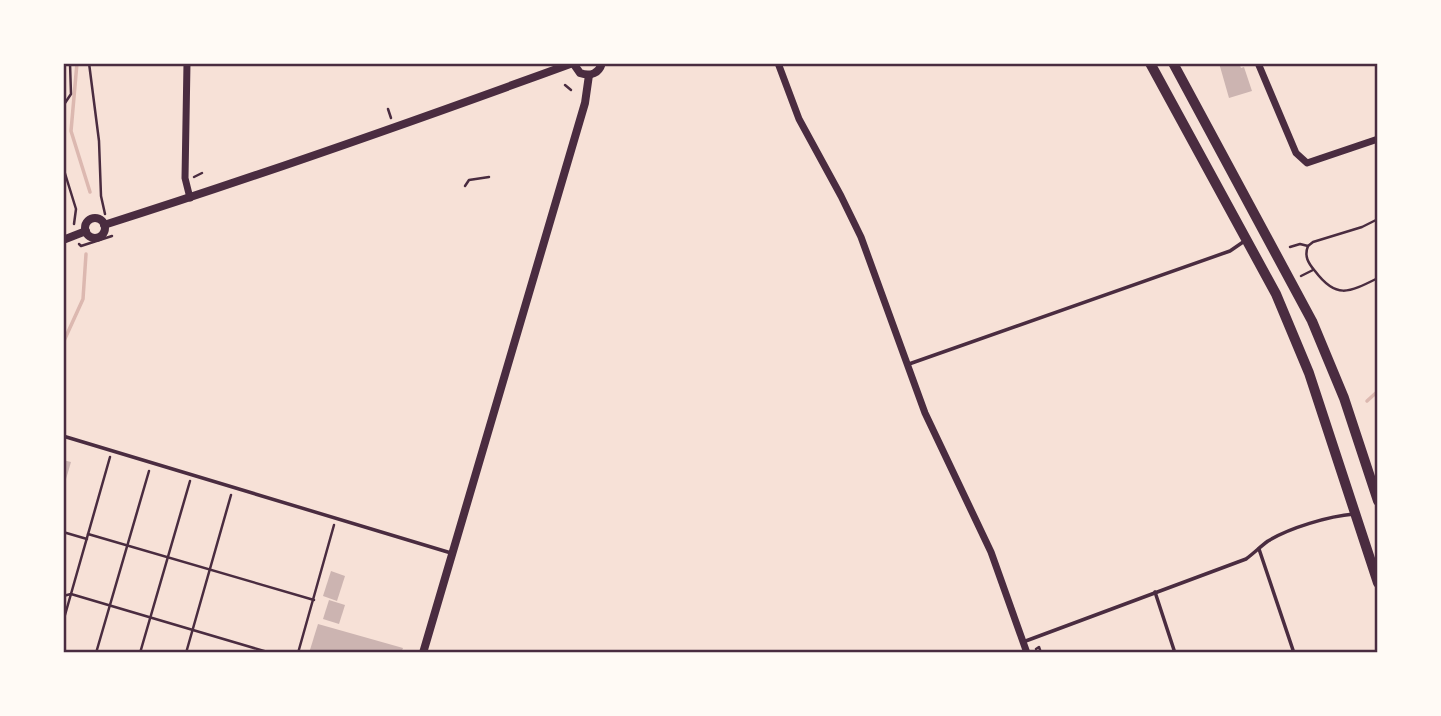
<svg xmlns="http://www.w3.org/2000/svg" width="1441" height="716" font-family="'Nunito Sans',sans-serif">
  <rect width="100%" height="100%" fill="#f7e1d7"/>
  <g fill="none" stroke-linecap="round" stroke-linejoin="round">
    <!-- stream -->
    <g stroke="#dcb8b0" stroke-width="3.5">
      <polyline points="77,63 71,131 90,192"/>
      <polyline points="63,343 83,299 86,254"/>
      <polyline points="1367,401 1378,391"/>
    </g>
  </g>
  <!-- building -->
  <g fill="#ccb4b1">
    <polygon points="1219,63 1239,63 1241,68 1244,67 1252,91 1229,98"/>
    <polygon points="63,460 71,462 64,486 63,486"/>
    <polygon points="331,571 345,576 337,601 323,596"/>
    <polygon points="329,600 345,605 339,624 323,619"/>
    <polygon points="318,624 403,648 401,653 309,653"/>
  </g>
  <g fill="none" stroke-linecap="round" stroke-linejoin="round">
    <!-- path -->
    <g stroke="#4a2c40" stroke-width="2.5">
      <polyline points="89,63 99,141 101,196 105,214"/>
      <polyline points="565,85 571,90"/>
      <polyline points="63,106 71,94 70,63"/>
      <polyline points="388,109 391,118"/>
      <polyline points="63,167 76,209 74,224"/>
      <polyline points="194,177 202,173"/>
      <polyline points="465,186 469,180 489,177"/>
      <polyline points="79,244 81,246 112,236"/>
      <path d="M1308,246C1304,256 1308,263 1315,271C1336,299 1348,293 1378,278"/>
      <polyline points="1290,247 1300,244 1308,246 1313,242 1362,227 1378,219"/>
      <polyline points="1301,276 1313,270"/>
      <polyline points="63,532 87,539"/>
      <polyline points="88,534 314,600"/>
      <polyline points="63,596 71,594 271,653"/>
      <polyline points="63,622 110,457"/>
      <polyline points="1036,649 1039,647 1041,653"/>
      <polyline points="96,653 149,471"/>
      <polyline points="140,653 190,481"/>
      <polyline points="186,653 231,495"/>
      <polyline points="298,653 334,525"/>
    </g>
    <!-- service -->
    <g stroke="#4a2c40" stroke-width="3.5">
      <polyline points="909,364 1230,251 1246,240"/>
      <polyline points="63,436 451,553"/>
      <polyline points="1259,549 1294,653"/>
      <polyline points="1155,592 1175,653"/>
      <path d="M1023,642L1246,559C1254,553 1261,546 1268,541C1289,528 1329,516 1354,514"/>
    </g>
    <!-- minor -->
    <g stroke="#4a2c40" stroke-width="7">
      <polyline points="187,63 185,178 190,198"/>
      <polyline points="778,63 799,119 841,196 861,237 925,413 991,552 1027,653"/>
      <polyline points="1258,63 1296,153 1307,163 1378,139"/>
    </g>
    <!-- tertiary -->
    <g stroke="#4a2c40" stroke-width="8">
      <path d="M573,63L580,73C591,77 599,73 602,63"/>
      <circle cx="95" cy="228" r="10"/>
      <path d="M104,225C262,175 417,120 573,63"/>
      <polyline points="63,240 86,231"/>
      <polyline points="423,653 585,103 589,75"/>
    </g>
    <!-- primary -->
    <g stroke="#4a2c40" stroke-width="10">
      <polyline points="1150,63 1276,294 1309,373 1378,583"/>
      <polyline points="1173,63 1312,321 1344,398 1378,501"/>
    </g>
  </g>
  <!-- border -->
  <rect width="1441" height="716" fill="none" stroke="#fffaf5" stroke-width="130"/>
  <rect x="65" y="65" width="1311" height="586" fill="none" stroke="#4a2c40" stroke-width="2.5"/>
</svg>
